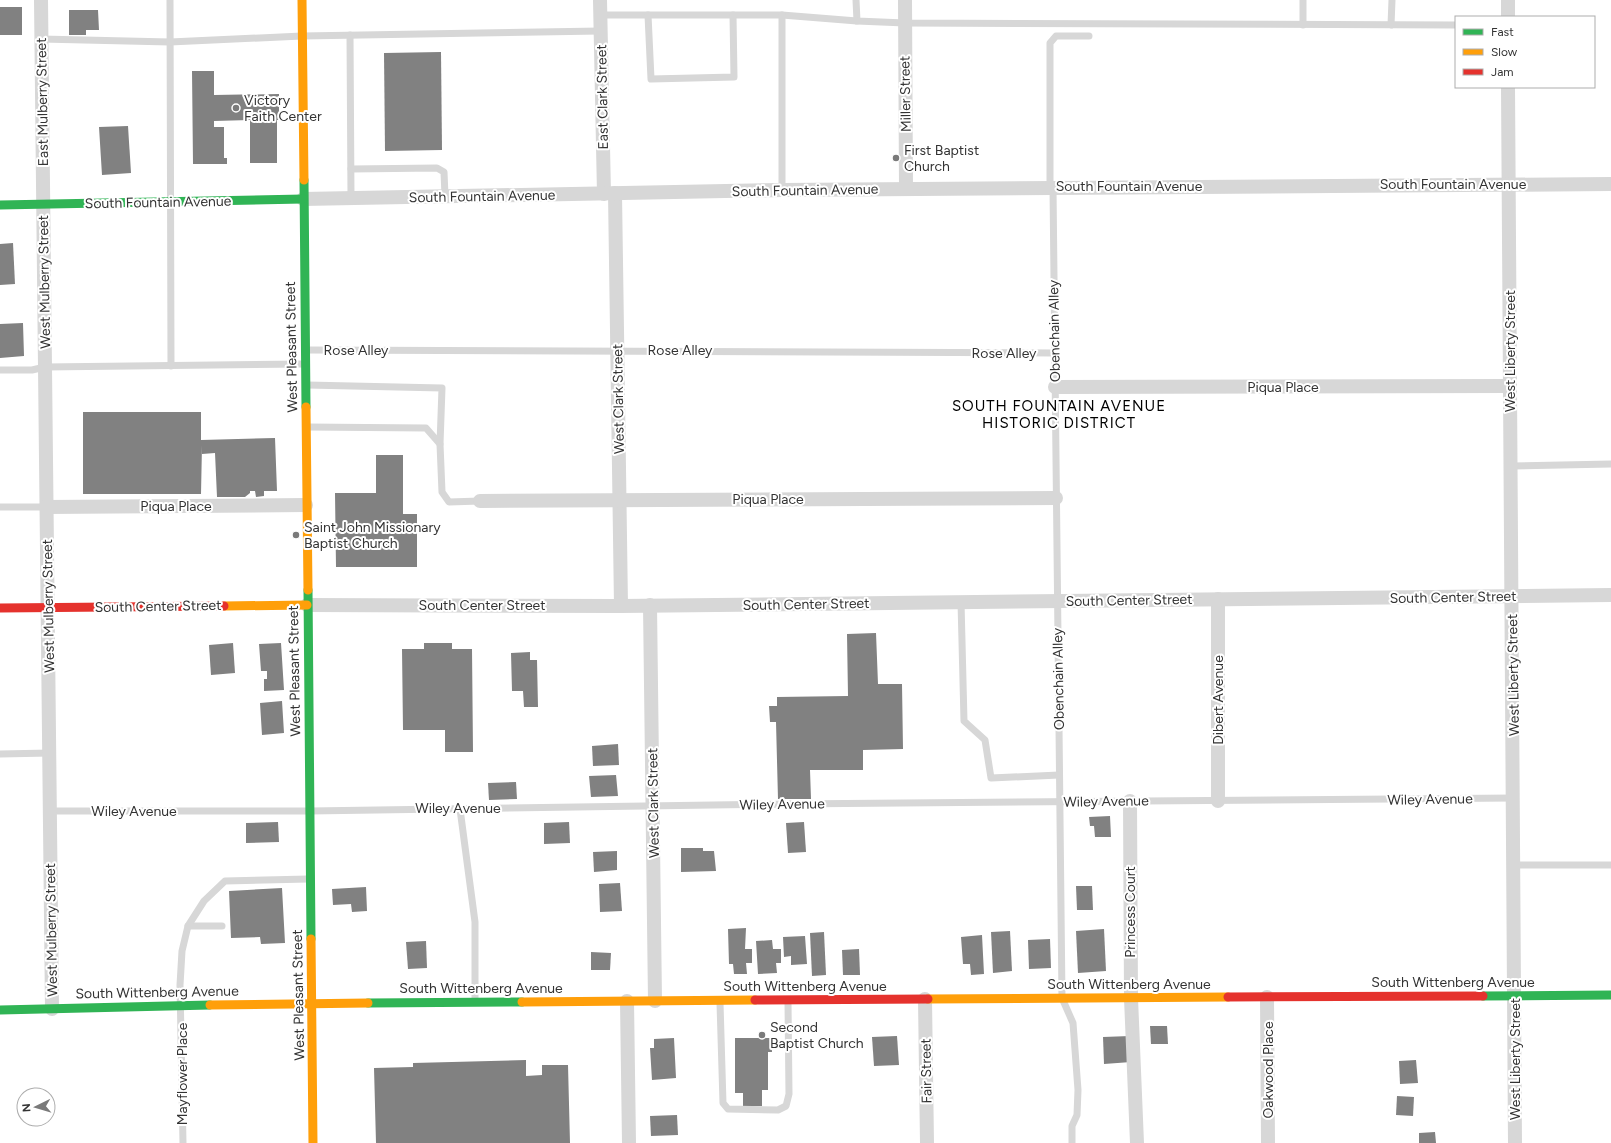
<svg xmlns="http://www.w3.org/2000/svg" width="1611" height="1143" font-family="Figtree,sans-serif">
  <rect width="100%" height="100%" fill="#fff"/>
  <!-- building -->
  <g fill="#818181">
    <rect x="0" y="7" width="22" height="28"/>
    <polygon points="69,10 98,10 99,30 86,30 86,35 69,35"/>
    <polygon points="441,52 442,150 385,151 384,53"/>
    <polygon points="192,71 214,71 214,95 279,94 279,120 277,120 277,163 250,163 250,120 214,121 214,127 224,127 224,158 227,158 227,164 193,164"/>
    <polygon points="128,126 131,173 102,175 99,127"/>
    <polygon points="13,243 15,284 0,285 0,244"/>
    <polygon points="23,323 24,356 0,358 0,324"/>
    <polygon points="83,412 201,412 201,440 275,438 277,491 264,491 264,496 256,497 255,491 250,491 250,493 245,497 217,497 215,453 202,454 202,445 201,494 83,494"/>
    <polygon points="376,455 403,455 403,514 417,514 417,567 336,567 335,493 376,493"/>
    <polygon points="876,633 878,684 902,684 903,749 863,750 863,770 810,770 811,799 778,799 776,722 770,722 769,706 777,706 777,697 848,696 847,634"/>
    <polygon points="233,643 235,673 211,675 209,645"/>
    <polygon points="281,643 284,690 264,691 264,679 267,679 267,671 261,671 259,644"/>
    <polygon points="424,643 452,643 452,649 472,649 473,752 445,752 445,730 403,730 402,649 424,649"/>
    <polygon points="530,652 530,660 537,660 538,707 524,707 523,691 512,691 511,653"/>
    <polygon points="282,701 284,733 262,735 260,703"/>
    <polygon points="618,744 619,765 593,766 592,746"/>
    <polygon points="616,775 618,796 591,797 589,776"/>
    <polygon points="516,782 517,799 489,800 488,783"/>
    <polygon points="1110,816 1111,837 1095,837 1094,826 1090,826 1089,817"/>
    <polygon points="278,822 279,842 246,843 246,823"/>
    <polygon points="569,822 570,843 544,844 544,823"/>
    <polygon points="804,822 806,852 788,853 786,823"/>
    <polygon points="681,848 703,848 703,851 714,851 716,871 681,872"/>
    <polygon points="617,851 617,870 594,872 593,852"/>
    <polygon points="620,883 622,911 600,912 599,884"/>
    <polygon points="1076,886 1092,886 1093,910 1077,910"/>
    <polygon points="366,887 367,911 352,912 351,904 333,905 332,889"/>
    <polygon points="282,888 285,943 261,944 260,937 231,938 229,891"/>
    <polygon points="746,928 745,949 752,949 752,963 746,963 747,974 734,974 733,964 729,964 728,929"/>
    <polygon points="1104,929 1106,971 1078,973 1076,931"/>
    <polygon points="1010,931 1012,971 993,973 991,932"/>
    <polygon points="824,932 826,975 812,976 810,933"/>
    <polygon points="982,935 984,974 971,975 970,964 963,964 961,937"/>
    <polygon points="805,936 807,964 791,965 791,956 784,957 783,937"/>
    <polygon points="1050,939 1051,968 1029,969 1028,940"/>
    <polygon points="772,940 773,949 781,949 781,963 776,963 777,973 758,974 756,941"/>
    <polygon points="426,941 427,968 408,969 406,942"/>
    <polygon points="859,949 860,975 843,975 842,950"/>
    <polygon points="591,952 611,953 610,970 591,970"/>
    <polygon points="1150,1026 1167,1026 1168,1044 1151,1044"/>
    <polygon points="897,1036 899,1065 874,1066 872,1037"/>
    <polygon points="1130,1036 1131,1062 1104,1064 1103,1037"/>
    <polygon points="674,1038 676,1078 652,1080 650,1048 654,1048 654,1039"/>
    <polygon points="735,1038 771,1038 772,1052 768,1052 768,1090 762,1090 762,1106 743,1106 743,1093 735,1093"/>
    <polygon points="526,1060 526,1076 542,1075 542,1065 568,1065 570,1143 376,1143 374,1068 413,1067 413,1063"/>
    <polygon points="1416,1060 1418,1083 1400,1084 1399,1061"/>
    <polygon points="1397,1096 1414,1097 1413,1116 1396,1115"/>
    <polygon points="677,1115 678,1135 651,1136 650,1116"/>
    <polygon points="1435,1132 1436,1143 1419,1143 1419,1133"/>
  </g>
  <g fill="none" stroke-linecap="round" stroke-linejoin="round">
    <!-- lane -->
    <g stroke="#d7d7d7" stroke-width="7">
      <polyline points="170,0 171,366"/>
      <polyline points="856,0 857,21"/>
      <polyline points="1303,0 1303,25"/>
      <polyline points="600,15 782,15 857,21 905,23 1456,25"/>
      <polyline points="648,15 651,79 734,77 733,15"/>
      <polyline points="782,15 782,190"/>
      <polyline points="1391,25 1392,0"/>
      <polyline points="350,35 351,198"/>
      <polyline points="41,39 170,42 302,36 600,31"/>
      <polyline points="351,169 437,168 444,172 445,196"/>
      <polyline points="1050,187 1050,43 1056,36 1089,36"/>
      <polyline points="1053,187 1062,998 1073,1023 1078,1090 1077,1115 1072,1126 1072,1143"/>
      <polyline points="307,350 1054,353"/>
      <polyline points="0,370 32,370 45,367 304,364"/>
      <polyline points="307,385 442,388 440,444"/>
      <polyline points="307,427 426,428 440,444 442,492 449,502 480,501"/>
      <polyline points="1511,466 1611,464"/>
      <polyline points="0,507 46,507"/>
      <polyline points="961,602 964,721 985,740 991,778 1059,775"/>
      <polyline points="0,754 50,753"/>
      <polyline points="460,809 475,922 475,1002"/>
      <polyline points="50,811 310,811 788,804 1514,798"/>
      <polyline points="1514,865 1611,865"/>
      <polyline points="188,926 222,926"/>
      <polyline points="720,1003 723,1103 728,1109 778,1110 786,1106 789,1094 788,1002"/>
      <polyline points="183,1143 180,985 182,951 188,926 204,901 225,881 308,879"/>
    </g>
    <!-- street -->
    <g stroke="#d7d7d7" stroke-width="14">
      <polyline points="41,0 52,1009"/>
      <polyline points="600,0 604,194"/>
      <polyline points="905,0 906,189"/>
      <polyline points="1508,0 1508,17"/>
      <polyline points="1508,87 1515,1143"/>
      <polyline points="615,193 621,606"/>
      <polyline points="303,199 782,190 1611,184"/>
      <polyline points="1055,387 1510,386"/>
      <polyline points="480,501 1056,498"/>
      <polyline points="46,507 306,505"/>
      <polyline points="1218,599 1218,801"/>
      <polyline points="307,605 621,606 1611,595"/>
      <polyline points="650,605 655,1001"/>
      <polyline points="1130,801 1131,998 1137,1143"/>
      <polyline points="1267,997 1268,1143"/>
      <polyline points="925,999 927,1143"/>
      <polyline points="627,1001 629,1143"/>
    </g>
    <!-- fast -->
    <g stroke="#30b455" stroke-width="9">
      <polyline points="304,180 306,407"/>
      <polyline points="0,205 303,199"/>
      <polyline points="308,590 311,939"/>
      <polyline points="1483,996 1611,995"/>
      <polyline points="368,1003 522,1002"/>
      <polyline points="0,1010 210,1005"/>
    </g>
    <!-- slow -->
    <g stroke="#ff9f0a" stroke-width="9">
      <polyline points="302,0 304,180"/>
      <polyline points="306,407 308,590"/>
      <polyline points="224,606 307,605"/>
      <polyline points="311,939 313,1143"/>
      <polyline points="928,999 1228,997"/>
      <polyline points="522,1002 755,1000"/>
      <polyline points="210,1005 368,1003"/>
    </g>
    <!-- jam -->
    <g stroke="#e5322d" stroke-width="9">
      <polyline points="0,608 224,606"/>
      <polyline points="1228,997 1483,996"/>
      <polyline points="755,1000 928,999"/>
    </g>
  </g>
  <!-- markers -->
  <g fill="#7a7a7a" stroke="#fff" stroke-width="1.5">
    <circle cx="236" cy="108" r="4"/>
    <circle cx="896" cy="158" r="4"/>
    <circle cx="296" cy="535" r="4"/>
    <circle cx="762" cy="1035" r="4"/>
  </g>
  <g text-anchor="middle" stroke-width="4" stroke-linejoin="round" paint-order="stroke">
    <!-- street labels -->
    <g font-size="14" fill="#333" stroke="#fff">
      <text transform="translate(905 94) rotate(-91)" y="5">Miller Street</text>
      <text transform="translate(602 97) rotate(-91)" y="5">East Clark Street</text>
      <text transform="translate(42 102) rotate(-91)" y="5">East Mulberry Street</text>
      <text x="1453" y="189">South Fountain Avenue</text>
      <text x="1129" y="191">South Fountain Avenue</text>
      <text transform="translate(805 190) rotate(-1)" y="5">South Fountain Avenue</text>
      <text transform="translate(482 196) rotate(-1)" y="5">South Fountain Avenue</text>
      <text transform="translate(158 202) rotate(-1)" y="5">South Fountain Avenue</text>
      <text transform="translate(44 282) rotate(-91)" y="5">West Mulberry Street</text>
      <text transform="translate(1054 331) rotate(-91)" y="5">Obenchain Alley</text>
      <text transform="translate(291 347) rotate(-91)" y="5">West Pleasant Street</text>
      <text x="356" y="355">Rose Alley</text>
      <text x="680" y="355">Rose Alley</text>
      <text transform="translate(1510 351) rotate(-90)" y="5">West Liberty Street</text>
      <text x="1004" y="358">Rose Alley</text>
      <text x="1283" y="392">Piqua Place</text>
      <text transform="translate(618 399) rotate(-91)" y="5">West Clark Street</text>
      <text x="768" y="504">Piqua Place</text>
      <text x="176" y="511">Piqua Place</text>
      <text transform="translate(1453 597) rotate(-1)" y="5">South Center Street</text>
      <text transform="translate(1129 600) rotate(-1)" y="5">South Center Street</text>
      <text transform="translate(806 604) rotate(-1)" y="5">South Center Street</text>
      <text x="482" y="610">South Center Street</text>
      <text transform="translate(48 606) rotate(-91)" y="5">West Mulberry Street</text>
      <text transform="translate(158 606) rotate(-1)" y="5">South Center Street</text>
      <text transform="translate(294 671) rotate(-91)" y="5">West Pleasant Street</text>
      <text transform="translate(1513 675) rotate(-91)" y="5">West Liberty Street</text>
      <text transform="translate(1058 679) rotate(-91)" y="5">Obenchain Alley</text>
      <text transform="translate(1218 700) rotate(-90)" y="5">Dibert Avenue</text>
      <text transform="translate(1430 799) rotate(-1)" y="5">Wiley Avenue</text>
      <text transform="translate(1106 801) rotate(-1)" y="5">Wiley Avenue</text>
      <text transform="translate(653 803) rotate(-91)" y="5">West Clark Street</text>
      <text transform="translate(782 804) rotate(-1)" y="5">Wiley Avenue</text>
      <text x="458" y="813">Wiley Avenue</text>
      <text x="134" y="816">Wiley Avenue</text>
      <text transform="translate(1130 912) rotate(-90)" y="5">Princess Court</text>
      <text transform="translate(51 930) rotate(-91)" y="5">West Mulberry Street</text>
      <text x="1453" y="987">South Wittenberg Avenue</text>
      <text x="1129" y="989">South Wittenberg Avenue</text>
      <text x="805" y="991">South Wittenberg Avenue</text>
      <text x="481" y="993">South Wittenberg Avenue</text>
      <text transform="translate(157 992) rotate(-1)" y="5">South Wittenberg Avenue</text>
      <text transform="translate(298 995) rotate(-91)" y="5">West Pleasant Street</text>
      <text transform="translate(1515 1059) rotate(-90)" y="5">West Liberty Street</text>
      <text transform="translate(1268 1070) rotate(-90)" y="5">Oakwood Place</text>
      <text transform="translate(926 1071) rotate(-91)" y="5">Fair Street</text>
      <text transform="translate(182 1074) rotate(-90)" y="5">Mayflower Place</text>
    </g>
    <!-- poi labels -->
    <g font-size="14" fill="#333" stroke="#fff" text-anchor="start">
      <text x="244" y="105">Victory<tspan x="244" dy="16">Faith Center</tspan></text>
      <text x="904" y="155">First Baptist<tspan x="904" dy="16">Church</tspan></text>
      <text x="304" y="532">Saint John Missionary<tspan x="304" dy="16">Baptist Church</tspan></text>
      <text x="770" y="1032">Second<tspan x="770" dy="16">Baptist Church</tspan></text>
    </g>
    <!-- neighbourhood labels -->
    <g font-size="15" letter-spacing="1" fill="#000" stroke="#fff">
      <text x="1059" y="411">SOUTH FOUNTAIN AVENUE<tspan x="1059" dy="17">HISTORIC DISTRICT</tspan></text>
    </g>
  </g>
  <!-- legend -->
  <rect x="1455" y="16" width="140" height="72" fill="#ffffff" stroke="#adadad"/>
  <rect x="1463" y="29" width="20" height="6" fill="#30b455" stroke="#adadad"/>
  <text x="1491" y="36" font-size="12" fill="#333333">Fast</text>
  <rect x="1463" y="49" width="20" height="6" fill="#ff9f0a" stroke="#adadad"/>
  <text x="1491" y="56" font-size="12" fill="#333333">Slow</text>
  <rect x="1463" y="69" width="20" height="6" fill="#e5322d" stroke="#adadad"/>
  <text x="1491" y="76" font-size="12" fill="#333333">Jam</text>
  <!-- north arrow -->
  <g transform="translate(36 1107) rotate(265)"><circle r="19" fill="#ffffff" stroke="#adadad"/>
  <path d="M0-3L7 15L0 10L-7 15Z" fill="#7a7a7a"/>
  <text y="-6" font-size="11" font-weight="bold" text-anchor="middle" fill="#333333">N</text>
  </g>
</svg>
